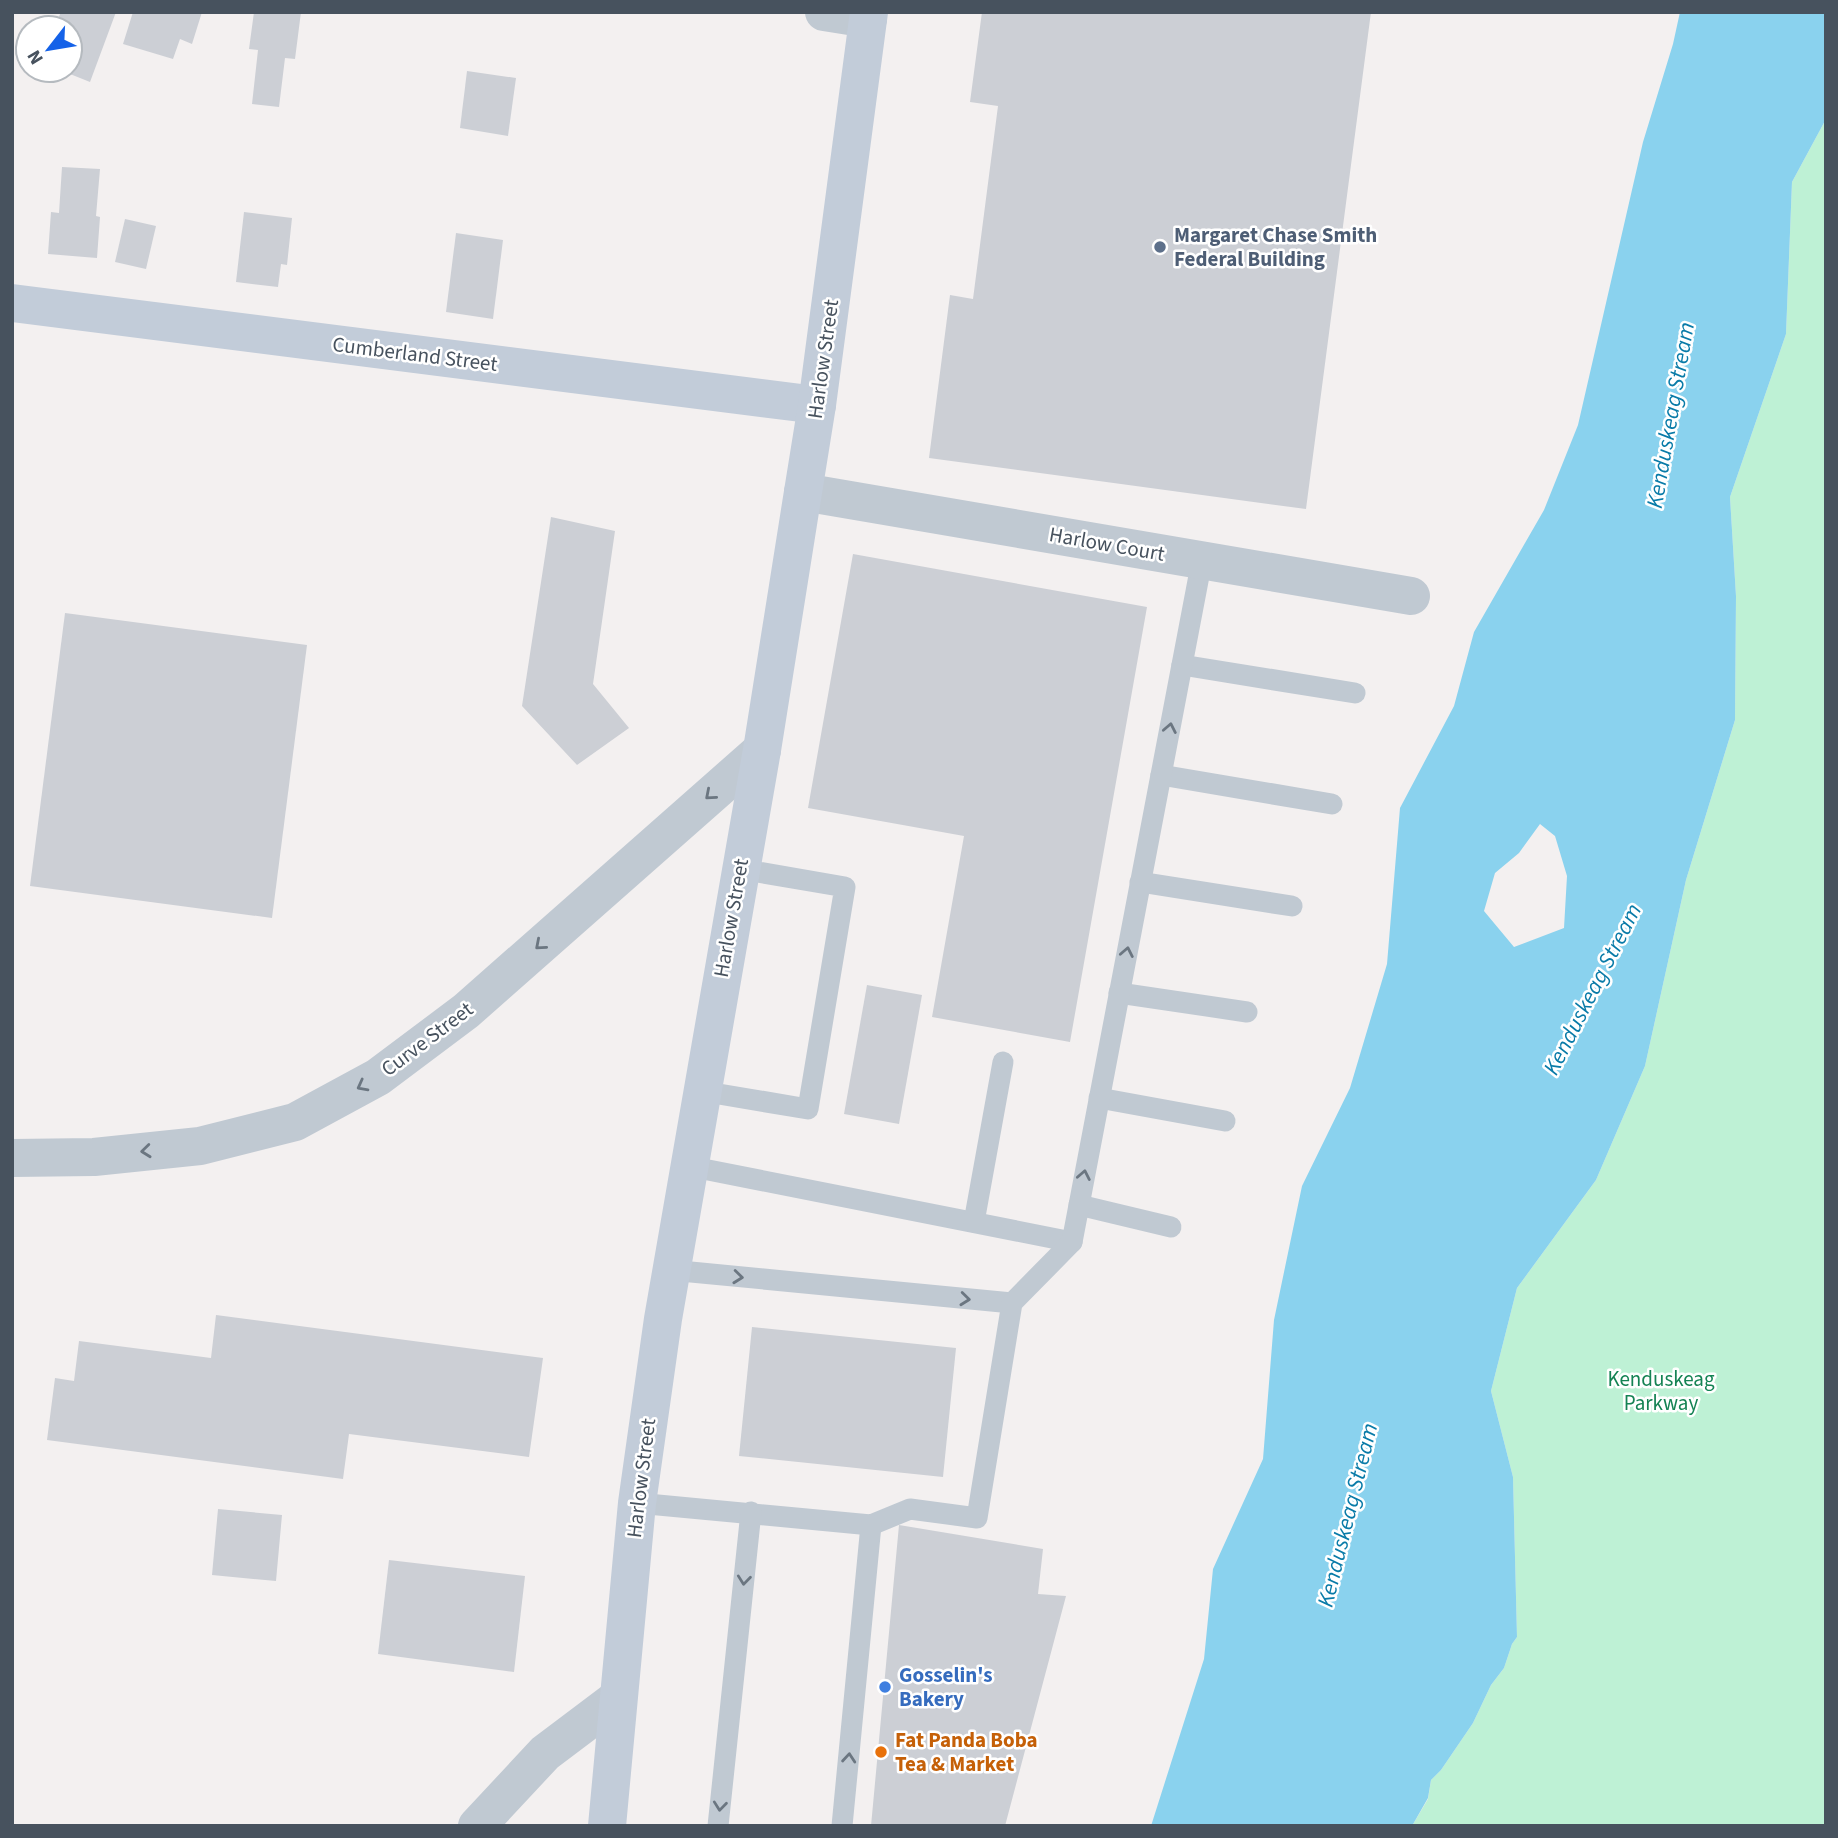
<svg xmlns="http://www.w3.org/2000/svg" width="1838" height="1838" font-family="'Source Sans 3',sans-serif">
  <rect width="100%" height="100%" fill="#f3f0f0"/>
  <!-- green -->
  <polygon fill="#bef1d5" points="1826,119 1826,1826 1412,1826 1428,1799 1431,1780 1441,1770 1473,1723 1491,1685 1504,1668 1512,1644 1517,1637 1513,1477 1491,1391 1517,1288 1596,1180 1645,1066 1686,880 1735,720 1736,596 1730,497 1786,334 1792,182"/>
  <!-- water -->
  <path fill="#8ad2ee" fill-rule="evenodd" d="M1680,12H1826V119L1792,182L1786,334L1730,497L1736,596L1735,720L1686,880L1645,1066L1596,1180L1517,1288L1491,1391L1513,1477L1517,1637L1512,1644L1504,1668L1491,1685L1473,1723L1441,1770L1431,1780L1428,1798L1412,1826H1151L1204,1659L1213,1569L1263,1459L1274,1320L1302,1186L1350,1088L1387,964L1400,808L1454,706L1474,632L1544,510L1578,425L1643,142L1673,44ZM1540,824L1555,836L1567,876L1564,928L1514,947L1484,911L1495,873L1519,853Z"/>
  <!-- building -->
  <g fill="#cccfd5">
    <polygon points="61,12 116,12 90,82 60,70 70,70 70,28 54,28"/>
    <polygon points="133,12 202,12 192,44 180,39 173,59 123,44"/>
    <polygon points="254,12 301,12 295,59 285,58 279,107 252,104 258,50 249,49"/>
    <polygon points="982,12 1371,12 1306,509 929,458 950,295 973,299 998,106 970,102"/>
    <polygon points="467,71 516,78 508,136 460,128"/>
    <polygon points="62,167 100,169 96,216 100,217 97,258 48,254 51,212 59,213"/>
    <polygon points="244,212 292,218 287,265 281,264 278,287 236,282"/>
    <polygon points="125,219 156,226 146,269 115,262"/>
    <polygon points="456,233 503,240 493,319 446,312"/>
    <polygon points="551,517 615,531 593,684 629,728 577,765 522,706"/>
    <polygon points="853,554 1147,607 1070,1042 932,1017 964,836 808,808"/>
    <polygon points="65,613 307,645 272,918 30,886"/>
    <polygon points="867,985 922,995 899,1124 844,1114"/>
    <polygon points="216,1315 543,1358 529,1457 349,1434 343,1479 47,1440 55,1378 74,1381 79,1341 211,1358"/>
    <polygon points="752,1327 956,1348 943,1477 739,1456"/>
    <polygon points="218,1509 282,1515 276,1581 212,1575"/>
    <polygon points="899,1525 1043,1549 1038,1594 1066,1596 1005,1826 871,1826"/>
    <polygon points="389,1560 525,1576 514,1672 378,1654"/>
  </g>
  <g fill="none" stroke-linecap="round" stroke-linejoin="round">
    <!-- lane -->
    <g stroke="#c0c9d2" stroke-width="21">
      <polyline points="1182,665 1355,693"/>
      <polyline points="1161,775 1332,804"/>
      <polyline points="1140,882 1292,906"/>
      <polyline points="1119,993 1247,1012"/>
      <polyline points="701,1091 808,1109 845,887 740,869"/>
      <polyline points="1099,1098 1225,1121"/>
      <polyline points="688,1166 1072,1242"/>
      <polyline points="1079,1205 1171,1227"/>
      <polyline points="974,1222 1003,1062"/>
      <polyline points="670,1270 1012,1303"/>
      <polyline points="637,1503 871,1525 910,1509 977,1518 1012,1303 1072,1242 1202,560"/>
      <polyline points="718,1826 751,1512"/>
      <polyline points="842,1826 871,1525"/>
    </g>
    <!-- street -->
    <g stroke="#c0c9d2" stroke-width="38">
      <polyline points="824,12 868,19"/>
      <polyline points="803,492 1411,596"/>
      <polyline points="12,1158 94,1157 200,1146 295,1122 378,1077 466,1011 762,750"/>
      <polyline points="477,1826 545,1753 618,1698"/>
    </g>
    <!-- secondary -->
    <g stroke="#c2ccd9" stroke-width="38">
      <polyline points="12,303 817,405"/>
      <polyline points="607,1826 637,1503 663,1319 762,750 803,492 817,405 869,12"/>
    </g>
  </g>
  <!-- one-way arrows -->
  <defs><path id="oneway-chevron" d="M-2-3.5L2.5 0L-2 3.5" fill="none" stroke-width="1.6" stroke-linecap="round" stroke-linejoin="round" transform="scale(1.75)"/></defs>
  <g stroke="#6b7681">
    <use href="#oneway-chevron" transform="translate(1170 728) rotate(-79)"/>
    <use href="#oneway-chevron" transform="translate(710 795) rotate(139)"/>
    <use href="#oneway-chevron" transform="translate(540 945) rotate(139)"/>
    <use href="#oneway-chevron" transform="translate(1127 952) rotate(-79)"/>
    <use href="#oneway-chevron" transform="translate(362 1086) rotate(152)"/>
    <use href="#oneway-chevron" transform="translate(146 1151) rotate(174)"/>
    <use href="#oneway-chevron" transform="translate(1084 1175) rotate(-79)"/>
    <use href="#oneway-chevron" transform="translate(738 1277) rotate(6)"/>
    <use href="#oneway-chevron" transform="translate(965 1299) rotate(6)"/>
    <use href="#oneway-chevron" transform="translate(744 1580) rotate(96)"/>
    <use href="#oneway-chevron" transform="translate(849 1758) rotate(-85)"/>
    <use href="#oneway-chevron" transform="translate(720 1806) rotate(96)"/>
  </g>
  <!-- markers -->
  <circle fill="#5c6f8a" stroke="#fff" stroke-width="2.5" cx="1160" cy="247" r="7"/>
  <circle fill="#3f7fe0" stroke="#fff" stroke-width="2.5" cx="885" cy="1687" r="7"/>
  <circle fill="#e8710a" stroke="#fff" stroke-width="2.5" cx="881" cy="1752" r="7"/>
  <g text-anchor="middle" stroke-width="5" stroke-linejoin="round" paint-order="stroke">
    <!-- service labels -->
    <g font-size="21" font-weight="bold" fill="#4e5e75" stroke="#fff" text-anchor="start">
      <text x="1174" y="242">Margaret Chase Smith<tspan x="1174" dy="24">Federal Building</tspan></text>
    </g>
    <!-- street labels -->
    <g font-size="21" fill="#47525e" stroke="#fff">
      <text transform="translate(415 354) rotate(7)" y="7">Cumberland Street</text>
      <text transform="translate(823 359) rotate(-82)" y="7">Harlow Street</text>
      <text transform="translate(1107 544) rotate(10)" y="7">Harlow Court</text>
      <text transform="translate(731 918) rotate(-80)" y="7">Harlow Street</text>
      <text transform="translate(427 1039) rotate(-37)" y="7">Curve Street</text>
      <text transform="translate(641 1478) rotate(-83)" y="7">Harlow Street</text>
    </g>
    <!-- park labels -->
    <g font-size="21" fill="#158354" stroke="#fff">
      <text x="1661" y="1386">Kenduskeag<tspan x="1661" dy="24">Parkway</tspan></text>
    </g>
    <!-- shop labels -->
    <g font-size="21" font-weight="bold" fill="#366cbe" stroke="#fff" text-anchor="start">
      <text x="899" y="1682">Gosselin's<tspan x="899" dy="24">Bakery</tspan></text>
    </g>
    <!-- food labels -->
    <g font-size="21" font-weight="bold" fill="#c56008" stroke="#fff" text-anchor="start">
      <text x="895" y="1747">Fat Panda Boba<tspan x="895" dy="24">Tea &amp; Market</tspan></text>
    </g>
    <!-- water labels -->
    <g font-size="23" font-style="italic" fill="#097ba8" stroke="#fff">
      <text transform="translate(1670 415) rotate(-80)" y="8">Kenduskeag Stream</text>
      <text transform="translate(1592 989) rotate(-63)" y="8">Kenduskeag Stream</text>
      <text transform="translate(1347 1515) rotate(-76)" y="8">Kenduskeag Stream</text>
    </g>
  </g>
  <!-- border -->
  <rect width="1838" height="1838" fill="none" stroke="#47525e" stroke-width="28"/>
  <!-- north arrow -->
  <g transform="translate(49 49) rotate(239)"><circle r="33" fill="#ffffff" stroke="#b5babf" stroke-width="2"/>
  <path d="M0-5L12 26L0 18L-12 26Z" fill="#1562e8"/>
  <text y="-10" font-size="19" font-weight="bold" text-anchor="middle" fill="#47525e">N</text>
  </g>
</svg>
